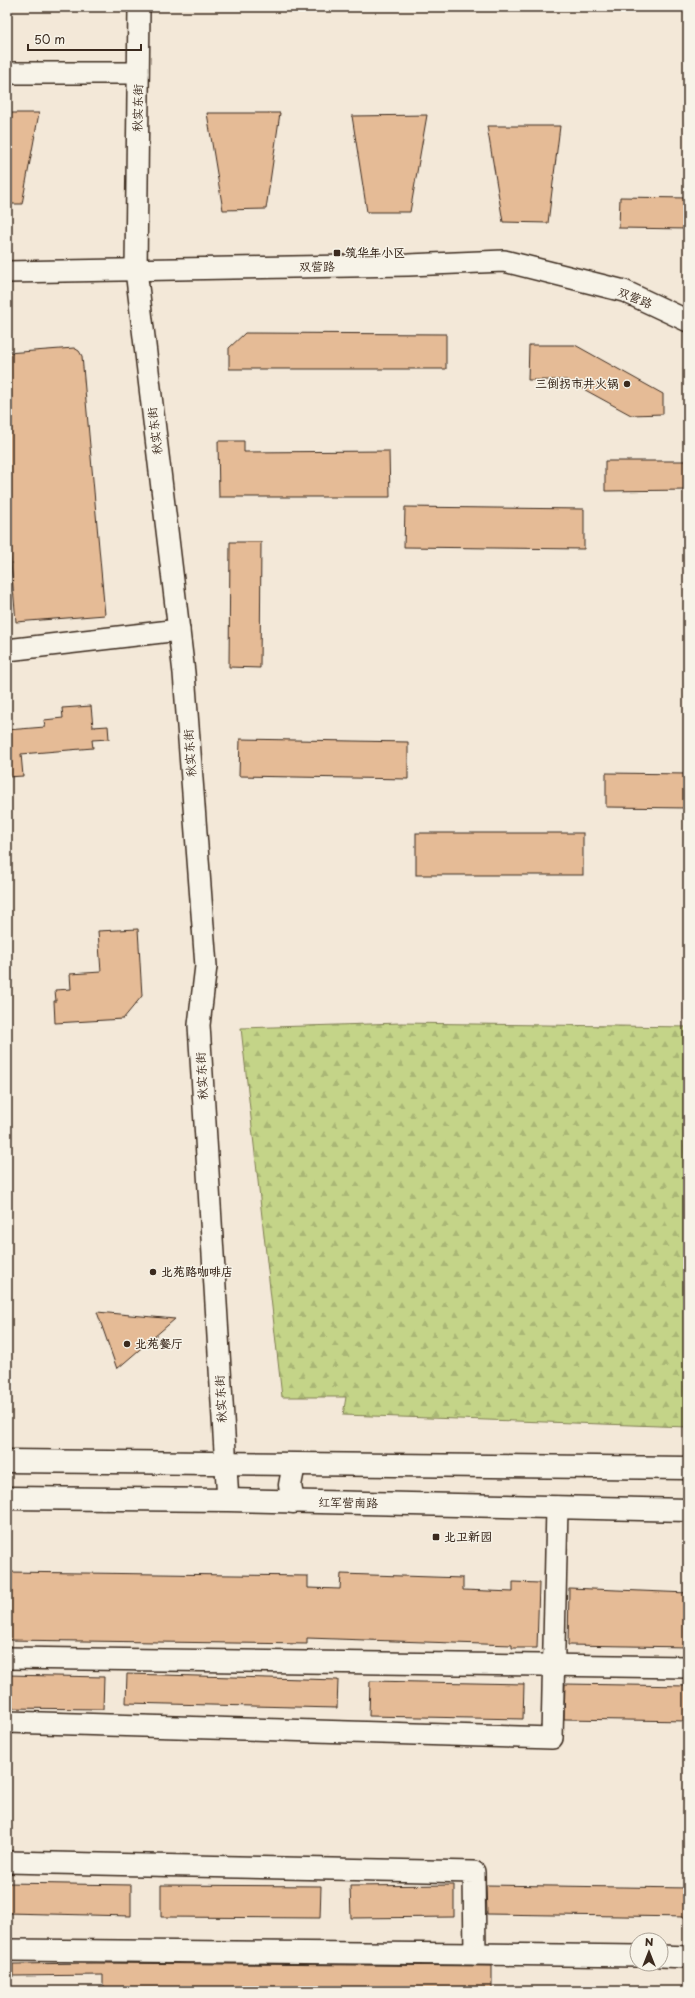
<svg xmlns="http://www.w3.org/2000/svg" width="695" height="1998" font-family="'Playpen Sans','LXGW WenKai TC',sans-serif">
  <defs>
    <pattern id="forest-firs" width="22" height="20" patternUnits="userSpaceOnUse"><rect width="22" height="20" fill="#c4d488"/><path d="M5 1l3.5 6h-7zM16 11l3.5 6h-7z" fill="#a9b675"/></pattern>
  </defs>
  <rect width="100%" height="100%" fill="#f3e8d8"/>
  <filter id="ink" filterUnits="userSpaceOnUse"><feTurbulence type="fractalNoise" baseFrequency=".025" numOctaves="2"/><feDisplacementMap in="SourceGraphic" scale="8" xChannelSelector="R" yChannelSelector="G"/><feConvolveMatrix kernelMatrix="1 2 1 2 8 2 1 2 1" color-interpolation-filters="sRGB"/></filter>
  <g filter="url(#ink)">
    <!-- forest -->
    <polygon fill="url(#forest-firs)" stroke="#807f53" points="401,1023 688,1027 688,1427 343,1415 346,1397 282,1397 241,1028"/>
    <!-- building -->
    <g fill="#e5bb96" stroke="#3b2a1e">
      <polygon points="7,113 39,113 22,204 7,204"/>
      <polygon points="207,113 280,113 266,209 223,210"/>
      <polygon points="427,115 410,212 367,212 352,116"/>
      <polygon points="487,126 560,126 548,223 503,222"/>
      <polygon points="620,197 688,198 688,229 619,228"/>
      <polygon points="245,333 446,334 446,369 229,369 229,348"/>
      <polygon points="529,345 575,345 663,394 663,414 631,415 567,380 528,380"/>
      <polygon points="74,348 79,351 82,356 105,615 16,622 7,516 7,353"/>
      <polygon points="218,441 244,441 244,452 389,451 390,497 219,497"/>
      <polygon points="605,461 688,461 688,490 605,491"/>
      <polygon points="405,507 584,509 584,549 404,547"/>
      <polygon points="230,542 261,542 260,668 229,667"/>
      <polygon points="91,706 93,727 108,726 109,739 92,740 93,748 21,754 23,776 7,777 7,730 45,727 44,720 63,718 62,708"/>
      <polygon points="240,739 408,742 408,779 239,776"/>
      <polygon points="606,773 688,774 688,808 606,807"/>
      <rect x="416" y="833" width="167" height="42"/>
      <polygon points="138,929 142,996 123,1019 55,1023 54,1001 56,1001 55,990 71,989 70,974 101,972 98,931"/>
      <polygon points="97,1312 175,1319 117,1369"/>
      <polygon points="7,1572 308,1576 308,1588 340,1589 341,1574 463,1578 463,1590 513,1592 513,1582 539,1583 537,1648 512,1648 512,1645 307,1638 307,1644 7,1640"/>
      <polygon points="569,1588 688,1593 688,1647 568,1645"/>
      <polygon points="127,1674 338,1680 337,1708 126,1703"/>
      <polygon points="7,1675 104,1677 103,1709 7,1708"/>
      <polygon points="370,1681 524,1684 523,1719 369,1716"/>
      <polygon points="565,1684 688,1686 688,1721 564,1719"/>
      <polygon points="7,1883 131,1885 131,1916 7,1913"/>
      <polygon points="161,1885 321,1886 320,1918 161,1917"/>
      <polygon points="454,1885 454,1917 351,1918 350,1886"/>
      <polygon points="486,1885 688,1888 688,1917 487,1914"/>
      <polygon points="95,1963 492,1966 492,1991 103,1991 103,1975 13,1976 13,1964"/>
    </g>
    <g fill="none" stroke-linecap="round" stroke-linejoin="round">
      <defs>
        <g id="minor">
          <polyline points="139,7 136,270 184,673 206,966 199,1025 228,1500"/>
          <polyline points="7,73 138,73"/>
          <polyline points="7,272 408,265 504,261 624,291 688,321"/>
          <polyline points="7,650 179,630"/>
          <polyline points="7,1658 688,1667"/>
          <polyline points="7,1722 552,1738 557,1507"/>
          <polyline points="7,1862 474,1872 475,1954 7,1950"/>
          <polyline points="475,1954 637,1956"/>
          <polyline points="661,1956 688,1957"/>
        </g>
        <g id="major">
          <polyline points="7,1461 688,1468"/>
          <polyline points="7,1498 228,1500 688,1510"/>
          <polyline points="293,1502 290,1485 294,1465"/>
        </g>
      </defs>
      <!-- minor casing -->
      <use href="#minor" stroke="#3b2a1e" stroke-width="24"/>
      <!-- major casing -->
      <use href="#major" stroke="#3b2a1e" stroke-width="25"/>
      <!-- minor -->
      <use href="#minor" stroke="#f7f3e8" stroke-width="21"/>
      <!-- major -->
      <use href="#major" stroke="#f7f3e8" stroke-width="22"/>
    </g>
  </g>
  <!-- markers -->
  <g fill="#3b2a1e" stroke="#f7f3e8" stroke-width="1.5">
    <rect x="333" y="249" width="8" height="8" rx="2"/>
    <circle cx="627" cy="384" r="4"/>
    <circle cx="153" cy="1272" r="4"/>
    <circle cx="127" cy="1344" r="4"/>
    <rect x="432" y="1533" width="8" height="8" rx="2"/>
  </g>
  <g text-anchor="middle" stroke-width="3" stroke-linejoin="round" paint-order="stroke">
    <!-- street labels -->
    <g font-size="12" fill="#3b2a1e" stroke="#f7f3e8">
      <text transform="translate(138 108) rotate(-89)" y="4">秋实东街</text>
      <text transform="translate(317 267) rotate(-1)" y="4">双营路</text>
      <text transform="translate(635 298) rotate(22)" y="4">双营路</text>
      <text transform="translate(155 431) rotate(-97)" y="4">秋实东街</text>
      <text transform="translate(190 753) rotate(-94)" y="4">秋实东街</text>
      <text transform="translate(202 1076) rotate(-93)" y="4">秋实东街</text>
      <text transform="translate(221 1399) rotate(-93)" y="4">秋实东街</text>
      <text transform="translate(348 1503) rotate(1)" y="4">红军营南路</text>
    </g>
    <!-- poi labels -->
    <g font-size="12" font-weight="bold" fill="#3b2a1e" stroke="#f7f3e8" text-anchor="start">
      <text x="345" y="257">筑华年小区</text>
      <text x="619" y="388" text-anchor="end">三倒拐市井火锅</text>
      <text x="161" y="1276">北苑路咖啡店</text>
      <text x="135" y="1348">北苑餐厅</text>
      <text x="444" y="1541">北卫新园</text>
    </g>
  </g>
  <!-- margin -->
  <rect width="695" height="1998" fill="none" stroke="#f7f3e8" stroke-width="24"/>
  <rect x="12" y="12" width="671" height="1974" fill="none" stroke="#3b2a1e" stroke-width="1.5" filter="url(#ink)"/>
  <!-- north arrow -->
  <g transform="translate(649 1952)"><circle r="19" fill="#f7f3e8" stroke="#aca397"/>
  <path d="M0-3L7 15L0 10L-7 15Z" fill="#3b2a1e"/>
  <text y="-6" font-size="11" font-weight="bold" text-anchor="middle" fill="#3b2a1e">N</text>
  </g>
  <!-- scale -->
  <path d="M28 44v6h113v-6" fill="none" stroke="#3b2a1e" stroke-width="2"/>
  <text x="34" y="44" font-size="12" fill="#3b2a1e" stroke="#f7f3e8" stroke-width="3" paint-order="stroke">50 m</text>
</svg>
